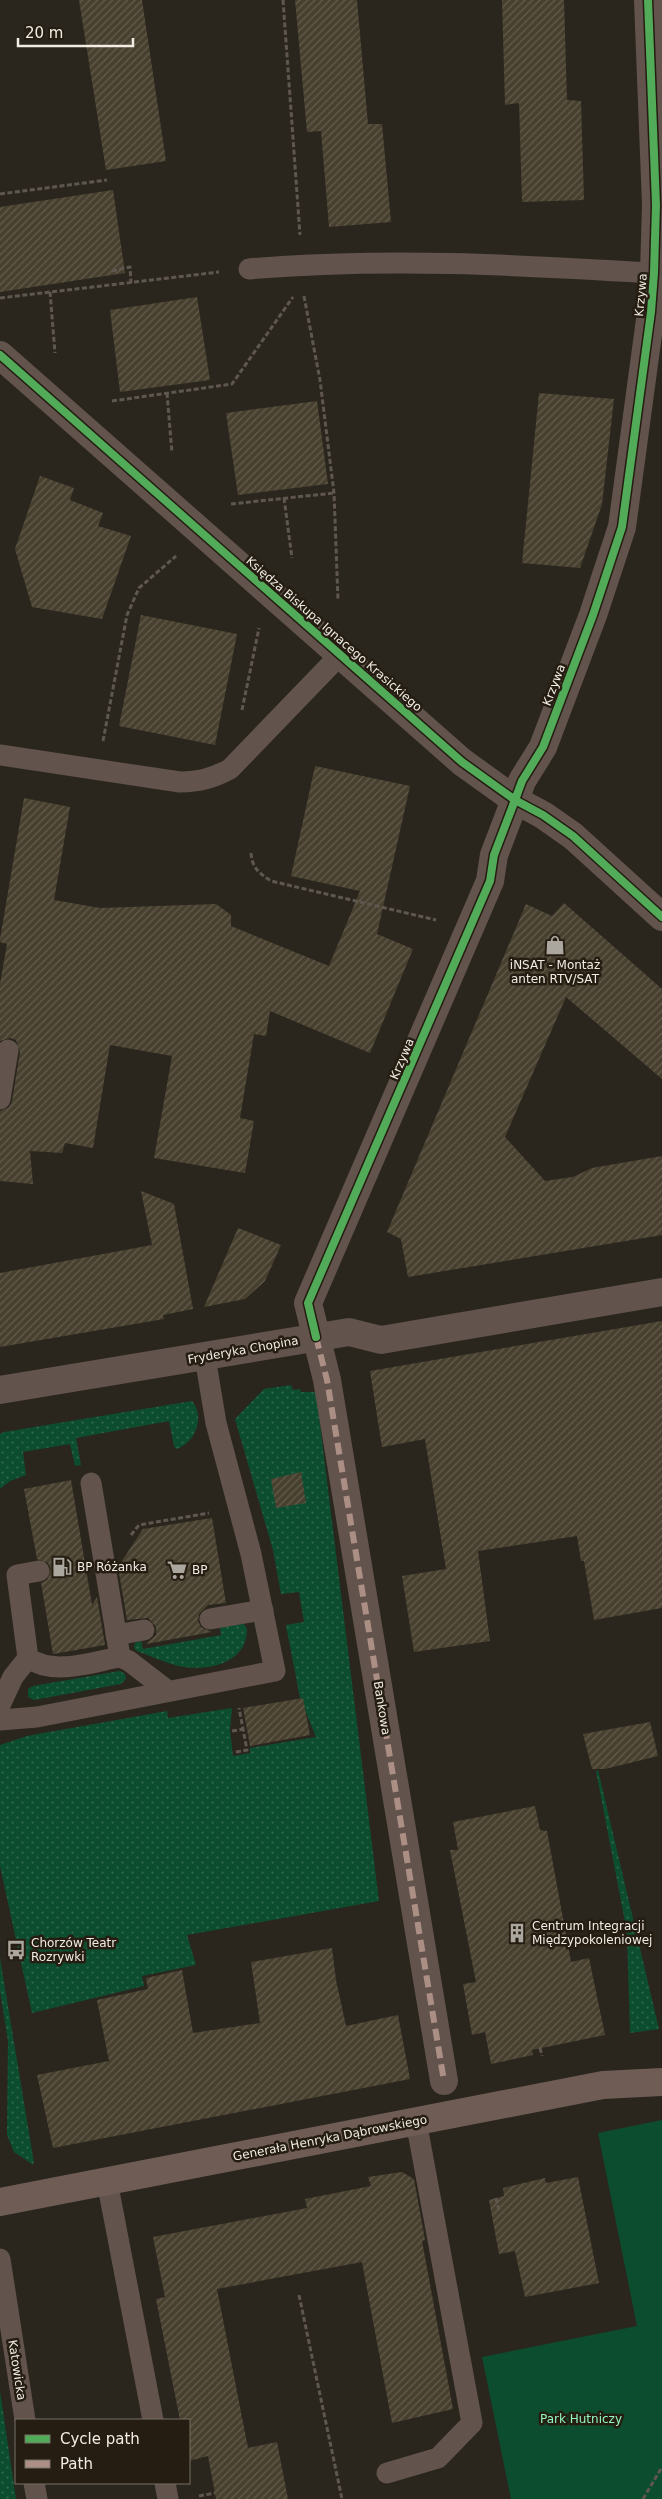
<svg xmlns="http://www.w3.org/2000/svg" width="662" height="2499" font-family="'DejaVu Sans',sans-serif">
  <defs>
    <pattern id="grass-dots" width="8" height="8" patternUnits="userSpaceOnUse" patternTransform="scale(1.25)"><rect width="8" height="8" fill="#0c4d2f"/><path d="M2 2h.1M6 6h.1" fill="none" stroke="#30674d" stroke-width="1.8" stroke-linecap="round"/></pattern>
    <pattern id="building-hatch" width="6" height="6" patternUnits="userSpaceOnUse" patternTransform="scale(1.25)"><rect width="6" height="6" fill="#48402f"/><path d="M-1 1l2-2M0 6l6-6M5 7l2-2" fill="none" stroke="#635c4d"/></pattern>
  </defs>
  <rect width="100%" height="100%" fill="#2a261e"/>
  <!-- grass -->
  <g fill="url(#grass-dots)">
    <polygon points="291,1385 293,1390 300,1389 301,1392 316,1392 379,1901 187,1935 196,1965 142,1976 144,1986 32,2013 0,1866 0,1745 27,1736 167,1711 168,1718 232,1708 230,1730 233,1756 250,1753 250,1748 316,1737 300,1698 286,1625 304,1622 299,1592 281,1594 273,1550 235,1419 264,1389"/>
    <path d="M192,1401C205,1417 196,1443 176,1449L174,1446L169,1421L76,1438L81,1465L75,1466L70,1444L23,1452L26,1475L10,1481L0,1489V1434L4,1432Z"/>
    <path d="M244,1624L247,1629C247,1664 207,1672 178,1666C164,1662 151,1656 137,1651L134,1648L135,1643L141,1641L143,1649L221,1635L220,1627Z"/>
    <polygon points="120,1671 125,1674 126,1679 121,1684 34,1700 28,1697 28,1689 33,1686"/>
    <polygon points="598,1770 659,2029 630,2033 627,1932 596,1771"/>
    <polygon points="0,1958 34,2163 32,2164 14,2152 7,2135 8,2041 0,1991"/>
    <polygon points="0,2391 16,2499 0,2499"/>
  </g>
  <!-- green -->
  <polygon fill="#0c4d2f" points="662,2120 662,2499 511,2499 482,2357 637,2326 598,2133"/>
  <!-- building -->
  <g fill="url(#building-hatch)">
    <polygon points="79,0 142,0 166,161 106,170"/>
    <polygon points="295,0 357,0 368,124 382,124 391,222 329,227 321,131 307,132"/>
    <polygon points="502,0 564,0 567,100 581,101 584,200 522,202 519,103 505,105"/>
    <polygon points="113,190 125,273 0,292 0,207"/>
    <polygon points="197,297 210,380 120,392 110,310"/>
    <polygon points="539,393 614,399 602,504 580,568 522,563"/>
    <polygon points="317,401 328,484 238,495 226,413"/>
    <polygon points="40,476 74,488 70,500 103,513 98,526 131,536 102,619 32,607 15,549"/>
    <polygon points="141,615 237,634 215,745 119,726"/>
    <polygon points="315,766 410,786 377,934 413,949 370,1053 270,1011 266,1036 254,1034 240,1118 254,1121 245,1173 154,1158 172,1056 110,1045 93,1148 65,1143 62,1153 30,1151 33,1184 0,1181 0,1111 9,1107 12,1101 20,1052 16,1040 10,1038 0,1041 0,984 7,944 0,942 0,939 24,798 70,807 54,900 100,908 216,904 231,915 231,926 329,966 360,891 291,876"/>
    <polygon points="564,903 662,989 662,1079 566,997 505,1137 545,1181 573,1177 592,1168 662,1156 662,1235 408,1277 401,1239 387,1232 526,904 552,916"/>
    <polygon points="141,1191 174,1204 193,1309 163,1315 164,1319 0,1347 0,1273 152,1245"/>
    <polygon points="238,1228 281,1245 265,1281 245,1299 204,1307"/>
    <polygon points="662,1321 662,1608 594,1620 584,1561 581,1561 577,1536 478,1551 490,1641 414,1652 402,1576 446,1569 425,1439 382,1447 370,1371"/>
    <polygon points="301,1472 306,1503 276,1508 271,1479"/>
    <polygon points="71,1480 92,1605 97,1597 105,1645 53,1654 41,1583 47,1580 51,1569 48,1563 37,1559 24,1489"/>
    <polygon points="212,1518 226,1603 208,1605 199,1614 198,1621 201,1627 212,1632 146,1644 156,1635 156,1627 148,1618 127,1620 118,1567 143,1529"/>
    <polygon points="303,1698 310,1735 250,1746 243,1708"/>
    <polygon points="650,1722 658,1756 605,1769 592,1769 583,1734"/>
    <polygon points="535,1806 540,1830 547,1831 571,1962 589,1958 605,2035 532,2050 533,2055 491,2064 485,2032 472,2035 463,1984 476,1982 450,1850 458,1850 453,1822"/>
    <polygon points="332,1948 336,1980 346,2026 398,2015 410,2079 53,2148 37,2075 109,2061 97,2000 148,1989 146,1978 182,1970 193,2033 260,2023 251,1962"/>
    <polygon points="402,2172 414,2179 425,2240 422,2241 453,2409 392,2423 362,2262 217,2289 248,2448 277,2442 288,2499 216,2499 208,2456 189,2461 189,2420 180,2420 156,2299 165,2297 153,2237 307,2208 305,2199 371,2186 368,2177"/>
    <polygon points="578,2177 599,2283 525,2297 515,2251 499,2254 489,2200 504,2196 503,2188 545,2178 546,2183"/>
  </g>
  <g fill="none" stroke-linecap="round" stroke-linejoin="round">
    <!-- path -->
    <g stroke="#605650" stroke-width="3" stroke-dasharray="5 2.5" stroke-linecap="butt">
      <polyline points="283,0 300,235"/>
      <polyline points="0,194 107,180"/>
      <polyline points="112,271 130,267 131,283"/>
      <polyline points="50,292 55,353"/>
      <polyline points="304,296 320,380 334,493 338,600"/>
      <polyline points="0,298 219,272"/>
      <polyline points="167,393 172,453"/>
      <polyline points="112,401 232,384 293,297"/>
      <polyline points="284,498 292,558"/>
      <polyline points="231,504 334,493"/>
      <polyline points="242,710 259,628"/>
      <polyline points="103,741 127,615 139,588 176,556"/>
      <path d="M251,853C252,868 259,873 271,881L436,920"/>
      <polyline points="131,1535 139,1525 209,1513"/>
      <polyline points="232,1731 244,1729"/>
      <polyline points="236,1752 247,1750 239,1708"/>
      <polyline points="540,2048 542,2056"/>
      <polyline points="496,2198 499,2210"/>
      <polyline points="299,2295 342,2499"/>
      <polyline points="199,2496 215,2493"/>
      <polyline points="643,2499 662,2467"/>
    </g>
    <!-- lane -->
    <g stroke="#62534d" stroke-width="21">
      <path d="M249,269C384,257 519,265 654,273"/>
      <path d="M0,755L180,782C199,782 213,778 230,769L340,655"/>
      <polyline points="0,1099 8,1050"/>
      <path d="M39,1571L17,1575L28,1658C54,1676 91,1662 120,1657L91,1483"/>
      <polyline points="210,1619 263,1610"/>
      <polyline points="116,1635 144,1630"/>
      <polyline points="120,1657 129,1661 168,1691"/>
      <polyline points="0,1705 13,1677 28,1658"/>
      <polyline points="0,1720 37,1717 275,1671 251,1554 216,1423 205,1357"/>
      <polyline points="107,2181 153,2420"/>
      <polyline points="0,2259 25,2420"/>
      <polyline points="387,2473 438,2458 472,2423 416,2121"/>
      <polyline points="34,2483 37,2499"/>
      <polyline points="165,2483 168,2499"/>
    </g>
    <!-- street -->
    <g stroke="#62534d" stroke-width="28">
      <polyline points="0,355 462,762 515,800 543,815 573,836 662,917"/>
      <polyline points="0,1390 349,1332 381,1340 662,1292"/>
      <polyline points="444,2081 327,1380 308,1303 490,881 494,855 515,800 522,781 543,747 593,615 622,527 651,312 654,273 656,205 648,0"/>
    </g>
    <!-- secondary -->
    <polyline stroke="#6e5c55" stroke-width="28" points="0,2202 603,2085 662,2082"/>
    <!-- quiet -->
    <polyline stroke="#ac8f84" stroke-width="6" stroke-dasharray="12 6" stroke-linecap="butt" points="316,1337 327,1380 444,2081"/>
    <defs>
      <g id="cycleway">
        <polyline points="0,355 462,762 515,800 543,815 573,836 662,917"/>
        <polyline points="316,1337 308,1303 490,881 494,855 515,800 522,781 543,747 593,615 622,527 651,312 654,273 656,205 648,0"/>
      </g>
    </defs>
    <!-- cycleway casing -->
    <use href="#cycleway" stroke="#251d11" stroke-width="11"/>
    <!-- cycleway -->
    <use href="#cycleway" stroke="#51ab58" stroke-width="8"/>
  </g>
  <!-- icons -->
  <defs>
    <symbol id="shop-bare" viewBox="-9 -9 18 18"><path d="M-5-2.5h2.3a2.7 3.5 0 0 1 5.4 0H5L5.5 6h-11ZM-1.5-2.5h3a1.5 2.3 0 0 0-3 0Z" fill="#aba79f" stroke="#251d11" stroke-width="2.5" paint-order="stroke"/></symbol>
    <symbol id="fuel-bare" viewBox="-9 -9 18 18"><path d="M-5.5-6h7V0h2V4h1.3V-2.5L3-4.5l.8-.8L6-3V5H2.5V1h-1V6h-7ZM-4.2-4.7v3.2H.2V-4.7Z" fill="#aba79f" stroke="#251d11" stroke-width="2.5" paint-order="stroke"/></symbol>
    <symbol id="supermarket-bare" viewBox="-9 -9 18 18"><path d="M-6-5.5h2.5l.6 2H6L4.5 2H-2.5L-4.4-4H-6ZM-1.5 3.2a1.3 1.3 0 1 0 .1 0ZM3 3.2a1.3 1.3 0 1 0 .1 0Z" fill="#aba79f" stroke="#251d11" stroke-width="2.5" paint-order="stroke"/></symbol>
    <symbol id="building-bare" viewBox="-9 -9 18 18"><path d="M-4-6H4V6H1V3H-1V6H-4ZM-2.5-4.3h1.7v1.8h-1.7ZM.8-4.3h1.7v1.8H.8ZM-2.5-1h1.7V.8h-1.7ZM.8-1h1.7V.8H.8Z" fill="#aba79f" stroke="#251d11" stroke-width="2.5" paint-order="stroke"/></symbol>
    <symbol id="bus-bare" viewBox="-9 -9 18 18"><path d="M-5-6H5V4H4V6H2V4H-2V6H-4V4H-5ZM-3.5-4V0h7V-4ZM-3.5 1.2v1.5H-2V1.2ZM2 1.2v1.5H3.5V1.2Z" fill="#aba79f" stroke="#251d11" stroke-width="2.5" paint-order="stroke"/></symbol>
  </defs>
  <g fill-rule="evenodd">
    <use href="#shop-bare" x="541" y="931" width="28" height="28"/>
    <use href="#fuel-bare" x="48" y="1553" width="28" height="28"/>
    <use href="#supermarket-bare" x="163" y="1556" width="28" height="28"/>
    <use href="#building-bare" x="503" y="1919" width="28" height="28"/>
    <use href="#bus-bare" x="2" y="1936" width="28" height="28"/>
  </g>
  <g text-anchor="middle" stroke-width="5" stroke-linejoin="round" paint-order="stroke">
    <!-- street labels -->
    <g font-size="12" fill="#f1ece4" stroke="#251d11">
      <text transform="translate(641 295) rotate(-85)" y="4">Krzywa</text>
      <text transform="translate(334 634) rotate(41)" y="4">Księdza Biskupa Ignacego Krasickiego</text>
      <text transform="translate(554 685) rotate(-69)" y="4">Krzywa</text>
      <text transform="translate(402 1059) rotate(-67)" y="4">Krzywa</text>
      <text transform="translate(243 1350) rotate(-10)" y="4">Fryderyka Chopina</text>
      <text transform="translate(382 1708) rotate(81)" y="4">Bankowa</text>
      <text transform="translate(330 2138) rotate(-11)" y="4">Generała Henryka Dąbrowskiego</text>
      <text transform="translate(17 2370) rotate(81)" y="4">Katowicka</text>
    </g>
    <!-- poi labels -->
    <g font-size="12" fill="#f1ece4" stroke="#251d11" text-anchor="start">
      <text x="555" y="969" text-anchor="middle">iNSAT - Montaż<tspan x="555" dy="14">anten RTV/SAT</tspan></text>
      <text x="77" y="1571">BP Różanka</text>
      <text x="192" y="1574">BP</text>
      <text x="532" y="1930">Centrum Integracji<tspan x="532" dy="14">Międzypokoleniowej</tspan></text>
      <text x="31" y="1947">Chorzów Teatr<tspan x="31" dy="14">Rozrywki</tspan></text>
    </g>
    <!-- park labels -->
    <g font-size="12" fill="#92f5bd" stroke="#251d11">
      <text x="581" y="2423">Park Hutniczy</text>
    </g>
  </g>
  <!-- legend -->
  <rect x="15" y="2419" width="175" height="65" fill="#251d11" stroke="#777065"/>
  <rect x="25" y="2435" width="25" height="8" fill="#51ab58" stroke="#777065"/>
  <text x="60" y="2444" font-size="15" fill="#f1ece4">Cycle path</text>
  <rect x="25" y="2460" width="25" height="8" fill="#ac8f84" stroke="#777065"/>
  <text x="60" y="2469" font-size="15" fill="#f1ece4">Path</text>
  <!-- scale -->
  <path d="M18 38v8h115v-8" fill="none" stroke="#f1ece4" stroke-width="2.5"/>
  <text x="25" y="38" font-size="15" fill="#f1ece4" stroke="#251d11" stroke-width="4" paint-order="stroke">20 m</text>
</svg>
